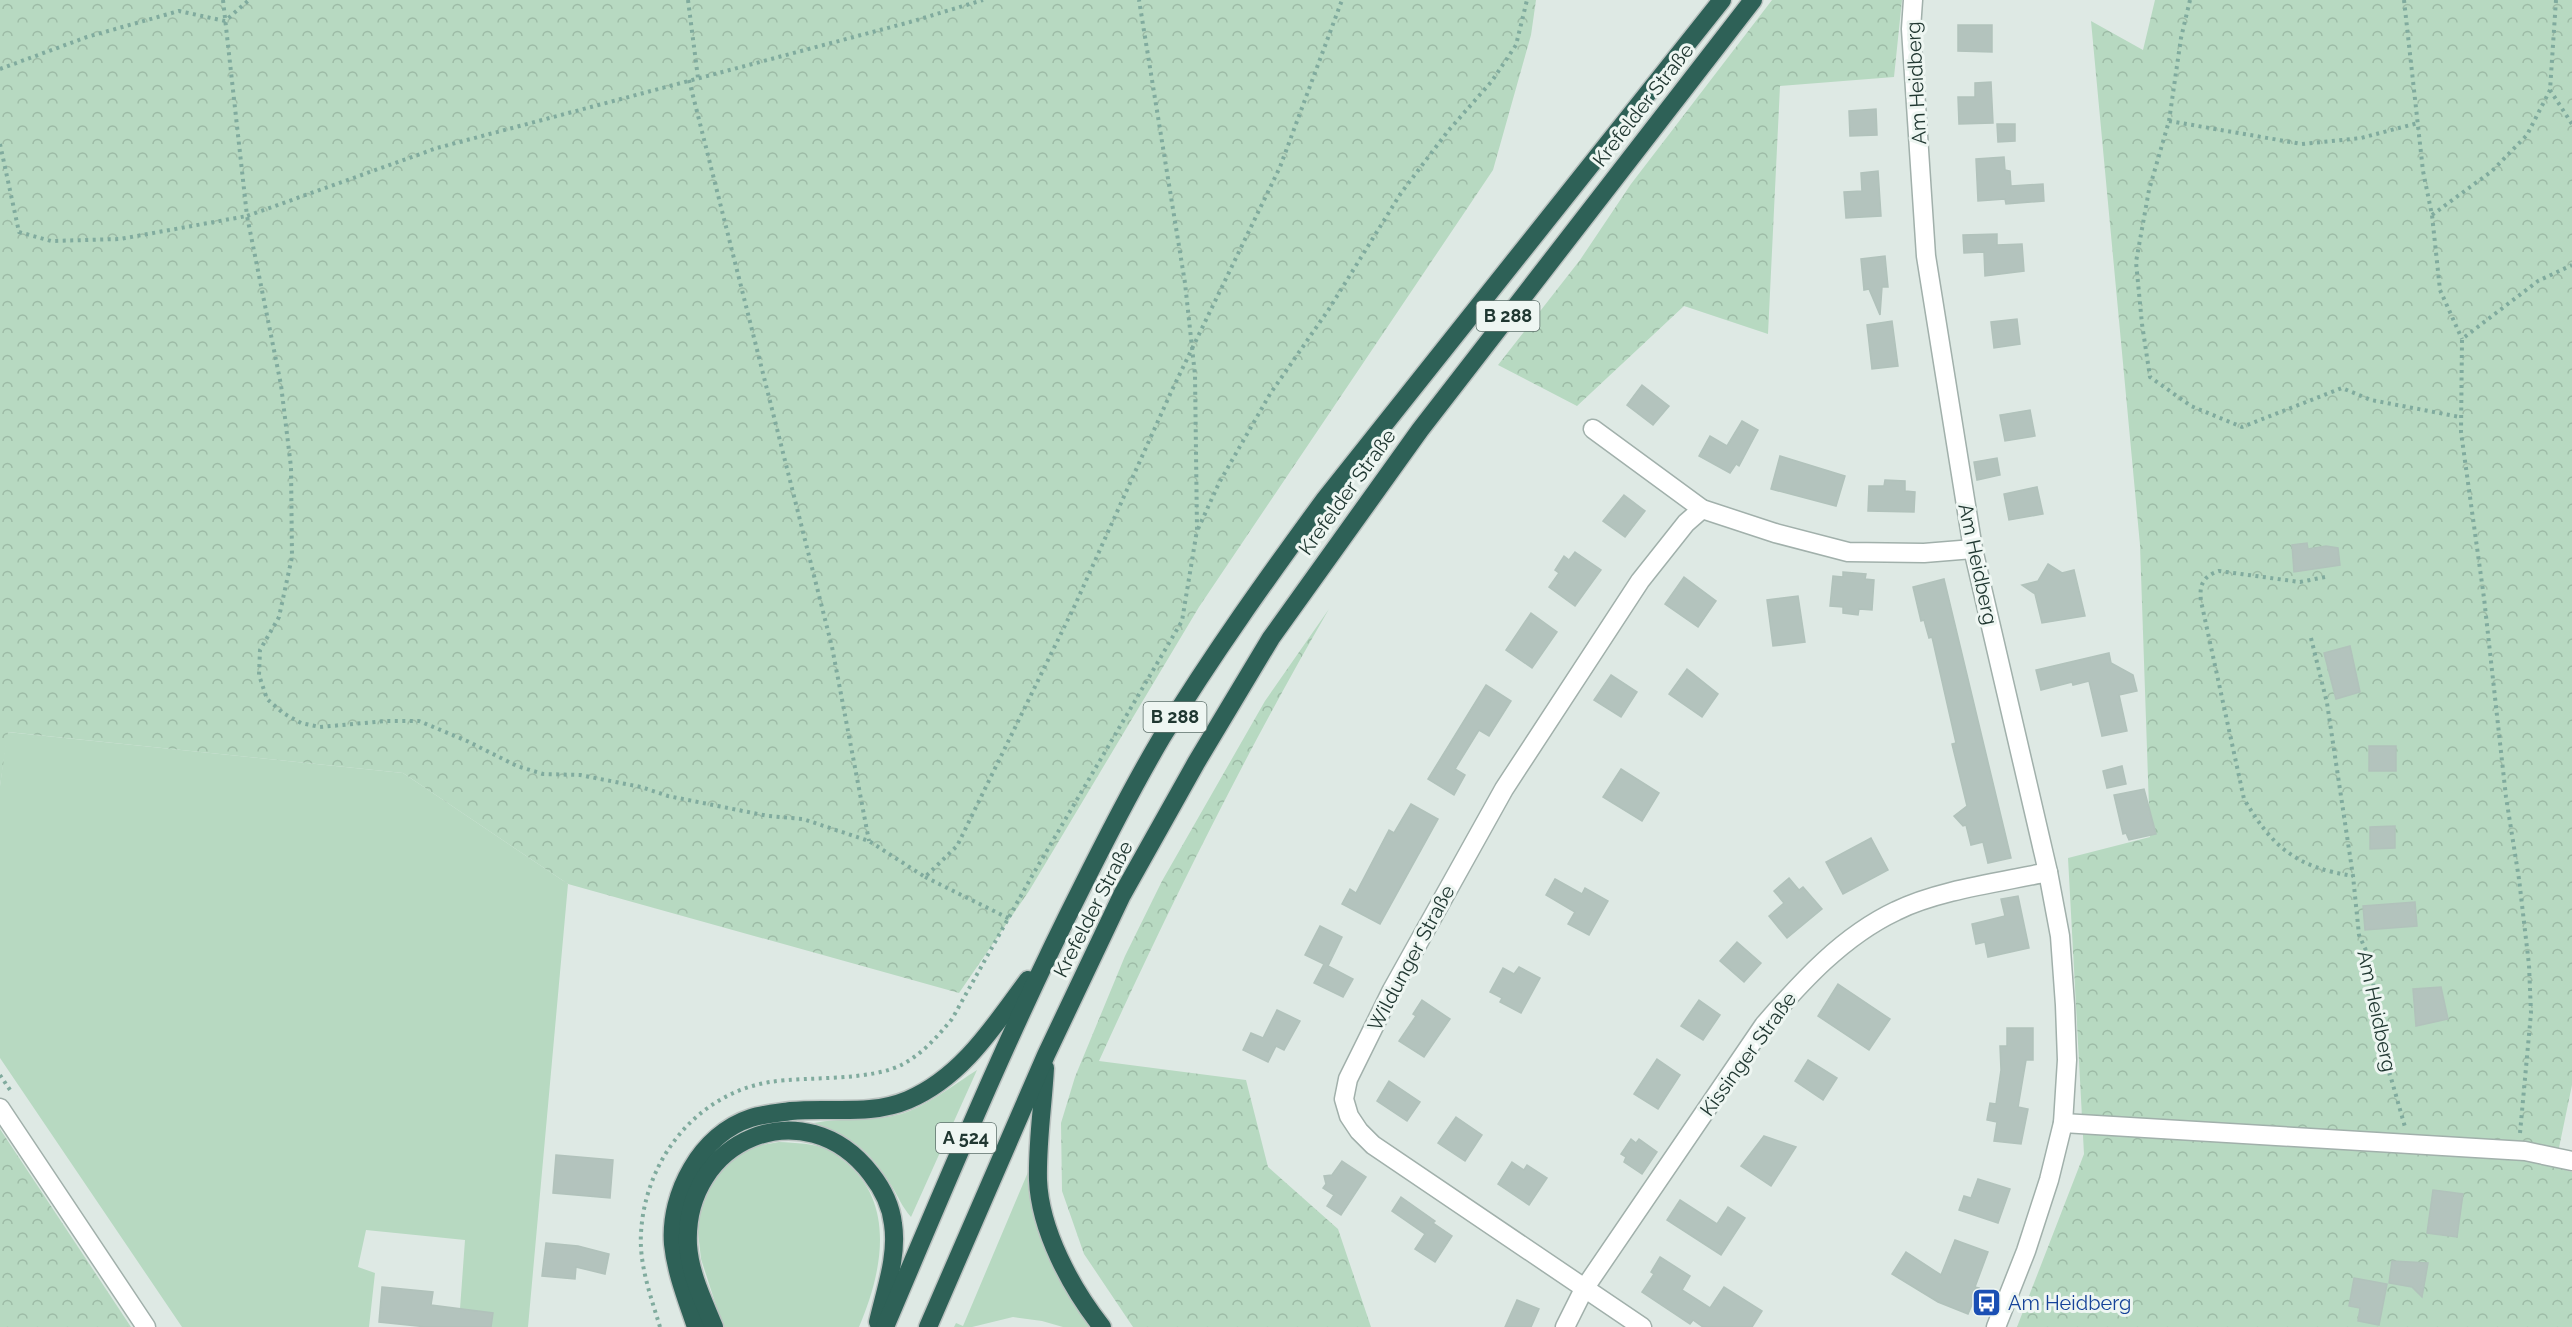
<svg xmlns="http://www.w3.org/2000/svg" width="2572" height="1327" font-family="Raleway,sans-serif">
  <defs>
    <pattern id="forest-crowns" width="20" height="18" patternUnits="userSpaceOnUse" patternTransform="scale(1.5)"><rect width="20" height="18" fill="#b7d9c1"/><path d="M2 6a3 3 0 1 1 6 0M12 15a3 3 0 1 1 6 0" fill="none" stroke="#9dbba6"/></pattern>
  </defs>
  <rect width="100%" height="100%" fill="#dee9e4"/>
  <!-- green -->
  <g fill="#b7d9c1">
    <polygon points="7,732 403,773 568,884 528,1327 491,1327 493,1313 460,1309 465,1240 366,1230 358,1267 375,1273 369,1327 182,1327 0,1058 0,786"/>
    <path d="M977,1070L911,1217C902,1207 898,1196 891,1185C866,1146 856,1141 814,1123C842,1117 872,1122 901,1114C925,1107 955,1084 977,1070Z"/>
    <path d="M779,1142C795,1143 815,1143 829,1150C835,1152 839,1158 844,1161C897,1203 882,1273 859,1327H723L701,1259L698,1232L701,1202L715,1173L746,1148Z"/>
    <polygon points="1031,1165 1097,1327 1063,1327 1042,1321 1013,1317 972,1327 954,1327 956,1323 963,1326"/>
  </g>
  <!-- forest -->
  <g fill="url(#forest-crowns)">
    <polygon points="0,0 1536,0 1531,35 1493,170 1199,607 1029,891 959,993 568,884 403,773 8,732 0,786"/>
    <polygon points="1772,0 1902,0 1894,77 1780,86 1768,334 1684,306 1577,406 1498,365 1580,260 1631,184"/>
    <polygon points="2155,0 2572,0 2572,1085 2555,1167 2572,1172 2572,1327 2017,1327 2084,1154 2068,858 2150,837 2140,545 2091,21 2143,50"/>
    <path d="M1329,609C1244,756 1169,907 1099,1061L1246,1080L1268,1167L1338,1229L1371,1327H1133L1084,1254L1062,1191L1061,1123L1075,1077L1125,956L1162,881L1265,701Z"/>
    <polygon points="0,1129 131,1327 0,1327"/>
  </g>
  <!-- building -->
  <g fill="#b3c3bd" stroke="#b1c2bb" stroke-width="1.5">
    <polygon points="1958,25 1992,25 1992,52 1958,51"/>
    <polygon points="1991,82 1993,123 1959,124 1958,97 1975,97 1975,83"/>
    <polygon points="1876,109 1877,135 1850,136 1849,111"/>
    <polygon points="1997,124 2015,124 2015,141 1998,142"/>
    <polygon points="2004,157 2005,170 2010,171 2011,186 2043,184 2044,201 2006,204 2005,199 1978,201 1976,159"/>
    <polygon points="1878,171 1881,216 1846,218 1844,192 1862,191 1861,173"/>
    <polygon points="1997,234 1997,245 2022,244 2024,271 1985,276 1984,252 1964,253 1963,235"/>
    <polygon points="1885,256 1888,287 1882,287 1880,315 1869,289 1864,290 1861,259"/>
    <polygon points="2017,319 2020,344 1994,348 1991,322"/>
    <polygon points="1892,321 1898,366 1872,369 1867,325"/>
    <polygon points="1642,385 1669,406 1653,425 1627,405"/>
    <polygon points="2030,410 2035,436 2005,441 2000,415"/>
    <polygon points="1742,421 1758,430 1739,466 1736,464 1730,473 1699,456 1710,436 1727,446"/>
    <polygon points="1780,456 1845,476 1836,506 1771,489"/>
    <polygon points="1997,458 2000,475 1977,480 1974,462"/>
    <polygon points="1885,480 1905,481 1905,491 1915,492 1914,512 1868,511 1869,486 1884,486"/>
    <polygon points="2037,487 2043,514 2009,520 2004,494"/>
    <polygon points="1624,495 1645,511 1625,537 1603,521"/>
    <polygon points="2307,543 2308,549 2326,546 2338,548 2340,565 2294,572 2292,545"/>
    <polygon points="1575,552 1601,570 1575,606 1549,587 1559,573 1555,570 1564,556 1569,560"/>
    <polygon points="2048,564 2062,573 2074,570 2085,616 2042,623 2035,594 2022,585 2038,581"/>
    <polygon points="1843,572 1866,574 1865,579 1874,580 1872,610 1859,609 1858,615 1843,613 1843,607 1830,606 1833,576 1843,577"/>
    <polygon points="1684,577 1716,601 1698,627 1665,604"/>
    <polygon points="1944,579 2011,858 1988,863 1983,842 1971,845 1966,825 1963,826 1954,816 1967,806 1952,744 1956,743 1932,637 1929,638 1924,620 1921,621 1913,587"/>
    <polygon points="1798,596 1805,642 1773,646 1767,600"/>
    <polygon points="1531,613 1557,632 1532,668 1506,650"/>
    <polygon points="2350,646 2360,692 2336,699 2324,653"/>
    <polygon points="2109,653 2111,663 2133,675 2137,691 2119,695 2127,731 2102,736 2089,681 2073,685 2072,682 2041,690 2036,670"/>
    <polygon points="1687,669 1718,694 1702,717 1669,694"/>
    <polygon points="1611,675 1637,692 1621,717 1594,700"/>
    <polygon points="1486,685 1511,701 1489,736 1479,730 1455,769 1465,775 1454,795 1428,779"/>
    <rect x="2369" y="746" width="27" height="25"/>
    <polygon points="2122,766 2126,784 2107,788 2103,771"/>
    <polygon points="1621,769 1659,793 1642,821 1603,797"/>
    <polygon points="2144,789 2156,834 2129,840 2126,833 2123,834 2114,795"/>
    <polygon points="1411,804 1438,819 1380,924 1342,904 1350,889 1356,893 1389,830 1394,833"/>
    <polygon points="2395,826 2395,848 2370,849 2370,827"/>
    <polygon points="1871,838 1888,870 1843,894 1826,862"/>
    <polygon points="1789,878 1799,890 1803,887 1822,909 1787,938 1769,916 1784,903 1774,891"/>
    <polygon points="1555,879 1582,894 1585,888 1608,901 1589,935 1568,924 1575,912 1546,895"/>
    <polygon points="2018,896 2029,948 1988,957 1985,942 1976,944 1972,924 2005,916 2001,899"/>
    <polygon points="2415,902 2417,926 2365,930 2363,906"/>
    <polygon points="1320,926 1342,937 1328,966 1353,979 1343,997 1314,983 1324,964 1305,955"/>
    <polygon points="1737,942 1761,963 1744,982 1720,961"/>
    <polygon points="1519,967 1540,978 1521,1013 1500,1002 1502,998 1490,992 1503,968 1514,974"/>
    <polygon points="1838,984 1890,1019 1869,1050 1818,1016"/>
    <polygon points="2441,987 2448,1019 2416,1026 2413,989"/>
    <polygon points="1422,1000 1450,1019 1424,1057 1399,1041 1416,1016 1413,1014"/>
    <polygon points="1699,1000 1720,1015 1703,1040 1681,1026"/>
    <polygon points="1277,1010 1300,1021 1284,1050 1276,1046 1268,1062 1243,1050 1251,1033 1263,1038"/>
    <polygon points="2007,1028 2033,1028 2033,1060 2026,1060 2018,1107 2028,1109 2021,1144 1994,1141 1997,1122 1987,1120 1990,1103 1996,1104 2001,1070 2000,1046 2007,1046"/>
    <polygon points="1657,1059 1680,1075 1658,1109 1634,1094"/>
    <polygon points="1808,1060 1837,1078 1823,1100 1795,1081"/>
    <polygon points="1389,1081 1420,1102 1407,1121 1377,1101"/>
    <polygon points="1456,1117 1482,1135 1465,1161 1438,1143"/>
    <polygon points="1764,1136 1796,1147 1771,1186 1741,1166"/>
    <polygon points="1631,1139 1636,1143 1639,1139 1657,1152 1642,1174 1624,1162 1626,1157 1621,1154"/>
    <polygon points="556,1155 613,1160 610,1198 553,1193"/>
    <polygon points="1342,1161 1366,1177 1341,1215 1327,1206 1334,1195 1323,1188 1326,1184 1324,1176 1332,1175"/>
    <polygon points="1512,1162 1524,1170 1527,1165 1547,1178 1529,1205 1498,1184"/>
    <polygon points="1978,1179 2010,1189 1998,1223 1959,1210 1964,1196 1971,1198"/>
    <polygon points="2433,1190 2463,1194 2457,1237 2427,1233"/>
    <polygon points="1401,1197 1435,1221 1433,1223 1452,1236 1435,1262 1415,1249 1425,1234 1392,1211"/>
    <polygon points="1680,1200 1717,1224 1728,1207 1745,1218 1721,1255 1667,1220"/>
    <polygon points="1955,1240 1988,1252 1975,1287 1979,1288 1968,1314 1938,1302 1892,1274 1906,1252 1941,1275"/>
    <polygon points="546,1243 578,1246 609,1254 605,1274 576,1267 575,1279 542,1276"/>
    <polygon points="1660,1257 1690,1276 1682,1290 1710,1308 1724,1287 1762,1311 1752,1327 1703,1327 1693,1320 1690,1324 1642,1292 1654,1274 1651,1272"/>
    <polygon points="2392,1261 2428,1263 2422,1297 2412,1287 2389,1283"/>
    <polygon points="2354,1278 2387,1284 2379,1325 2358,1321 2360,1308 2349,1306"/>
    <polygon points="382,1287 433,1292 431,1305 493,1313 491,1327 427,1327 379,1322"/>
    <polygon points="1517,1300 1539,1309 1531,1327 1505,1327"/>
  </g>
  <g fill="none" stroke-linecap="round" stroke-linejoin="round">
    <defs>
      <g id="minor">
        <polyline points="1913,0 1911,29 1926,256 1973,549 2048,872 2060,936 2065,1005 2067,1060 2063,1123 2049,1180 2026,1251 1996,1327"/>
        <polyline points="1593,429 1702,509 1775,533 1848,552 1924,553 1973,549"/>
        <polyline points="0,1108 146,1327"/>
        <polyline points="2063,1123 2525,1151 2572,1161"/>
        <path d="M1565,1327L1584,1289L1764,1025C1802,981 1843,936 1896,911C1938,890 2002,882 2048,872"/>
        <polyline points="1642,1327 1373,1145 1359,1131 1349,1116 1344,1099 1348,1079 1392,990 1504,789 1640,581 1686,523 1702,509"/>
      </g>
      <g id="highway">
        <path d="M1045,1068C1043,1105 1037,1143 1038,1180C1040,1230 1071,1288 1102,1327"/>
        <path d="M696,1327C687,1300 676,1273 673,1244C669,1194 701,1134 751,1118C763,1114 778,1113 791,1111C830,1107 870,1116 908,1100C962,1077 994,1026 1028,980"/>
        <path d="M714,1327C703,1300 690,1274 688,1245C683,1139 805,1088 871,1174C882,1188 891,1206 893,1224C898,1256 885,1291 878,1322"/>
        <path d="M885,1327C948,1179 1009,1031 1082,887C1107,837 1133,786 1162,737C1212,655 1268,577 1325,499L1722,0"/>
        <polyline points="928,1327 1046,1055 1122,895 1196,763 1271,638 1420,430 1753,0"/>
      </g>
    </defs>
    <!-- minor casing -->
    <use href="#minor" stroke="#a1b0ab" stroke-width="21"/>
    <!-- highway casing -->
    <use href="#highway" stroke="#bcc3c1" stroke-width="21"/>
    <!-- path -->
    <g stroke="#80ab9e" stroke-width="4" stroke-dasharray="3 4.5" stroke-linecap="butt">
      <polyline points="223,0 247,216 437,148 910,22 983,0"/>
      <polyline points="688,0 698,78"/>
      <polyline points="2190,0 2181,38 2169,121 2149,190 2136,262 2142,324 2150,377 2191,406 2242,427 2342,388 2371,400 2460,417"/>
      <polyline points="2404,0 2423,171 2432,215 2440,290 2462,339"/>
      <polyline points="2556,0 2550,90 2572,124"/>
      <polyline points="0,69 87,37 179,11 225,21 249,0"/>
      <polyline points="689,80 832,647 869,841"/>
      <polyline points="2169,121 2302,144 2361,138 2418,123"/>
      <polyline points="0,144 19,232 51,241 120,239 247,216 281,385 291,467 292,557 279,617 260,650 259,675 267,699 283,713 301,723 320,727 386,721 419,721 467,741 517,766 543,774 580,775 641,787 668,796 768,816 803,819 869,841 925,877 957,846 1075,605 1172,390 1280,167 1342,0"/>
      <polyline points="2432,215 2492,171 2527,135 2550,90"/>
      <polyline points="1198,529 1219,483 1270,394 1329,309 1401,193 1448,131 1492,81 1516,45 1527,0"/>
      <path d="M2325,577L2300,582L2219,571C2203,576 2199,585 2201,601L2244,799C2273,848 2296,867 2353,876"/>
      <polyline points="2311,638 2327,703 2353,876 2359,935 2369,957 2385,1057 2405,1127"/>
      <polyline points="925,877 1010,919"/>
      <polyline points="0,1075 12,1093"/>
      <polyline points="2520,1133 2531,1013 2529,965 2519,879 2506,797 2484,598 2461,432 2462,339 2538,281 2572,265"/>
      <path d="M660,1327C651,1297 639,1265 641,1233C645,1160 696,1094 770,1082C808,1076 872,1082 905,1063C924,1052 938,1036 952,1019L1032,876L1182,621L1197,530L1195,375L1185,283L1139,0"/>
    </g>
    <!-- minor -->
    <use href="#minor" stroke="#fff" stroke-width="18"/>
    <!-- highway -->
    <use href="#highway" stroke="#2e6157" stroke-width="18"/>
  </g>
  <!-- icons -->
  <defs>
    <symbol id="bus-square" viewBox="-11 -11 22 22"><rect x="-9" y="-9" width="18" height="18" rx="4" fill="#1a4fb4" stroke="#eef6f2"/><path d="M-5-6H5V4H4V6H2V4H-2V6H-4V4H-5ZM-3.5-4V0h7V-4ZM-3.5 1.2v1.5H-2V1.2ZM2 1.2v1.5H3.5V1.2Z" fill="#fff"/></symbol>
  </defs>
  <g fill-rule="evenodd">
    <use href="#bus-square" x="1970" y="1286" width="33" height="33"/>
  </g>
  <g text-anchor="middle" stroke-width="6" stroke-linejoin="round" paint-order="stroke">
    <!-- shield labels -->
    <g fill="#eef6f2" stroke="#5e706b" stroke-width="1.5">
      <rect x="1476.5" y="301" width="63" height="30" rx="4.5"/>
      <rect x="1143.5" y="702" width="63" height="30" rx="4.5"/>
      <rect x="936" y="1123" width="60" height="30" rx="4.5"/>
    </g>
    <g font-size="18" font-weight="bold" fill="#203731">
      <text x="1508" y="322">B 288</text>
      <text x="1175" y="723">B 288</text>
      <text x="966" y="1144">A 524</text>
    </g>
    <!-- street labels -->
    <g font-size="20" fill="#203731" stroke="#eef6f2">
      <text transform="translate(1916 83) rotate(-93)" y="7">Am Heidberg</text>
      <text transform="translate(1643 105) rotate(-52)" y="7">Krefelder Straße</text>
      <text transform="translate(1347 492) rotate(-54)" y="7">Krefelder Straße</text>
      <text transform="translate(1978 564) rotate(78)" y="7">Am Heidberg</text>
      <text transform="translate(1093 909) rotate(-63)" y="7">Krefelder Straße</text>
      <text transform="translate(1411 958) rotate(-62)" y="7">Wildunger Straße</text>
      <text transform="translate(2377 1011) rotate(78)" y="7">Am Heidberg</text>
      <text transform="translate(1748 1054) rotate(-54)" y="7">Kissinger Straße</text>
    </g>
    <!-- transit labels -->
    <g font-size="20" fill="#164399" stroke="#eef6f2" text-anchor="start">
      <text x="2008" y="1310">Am Heidberg</text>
    </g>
  </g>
</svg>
